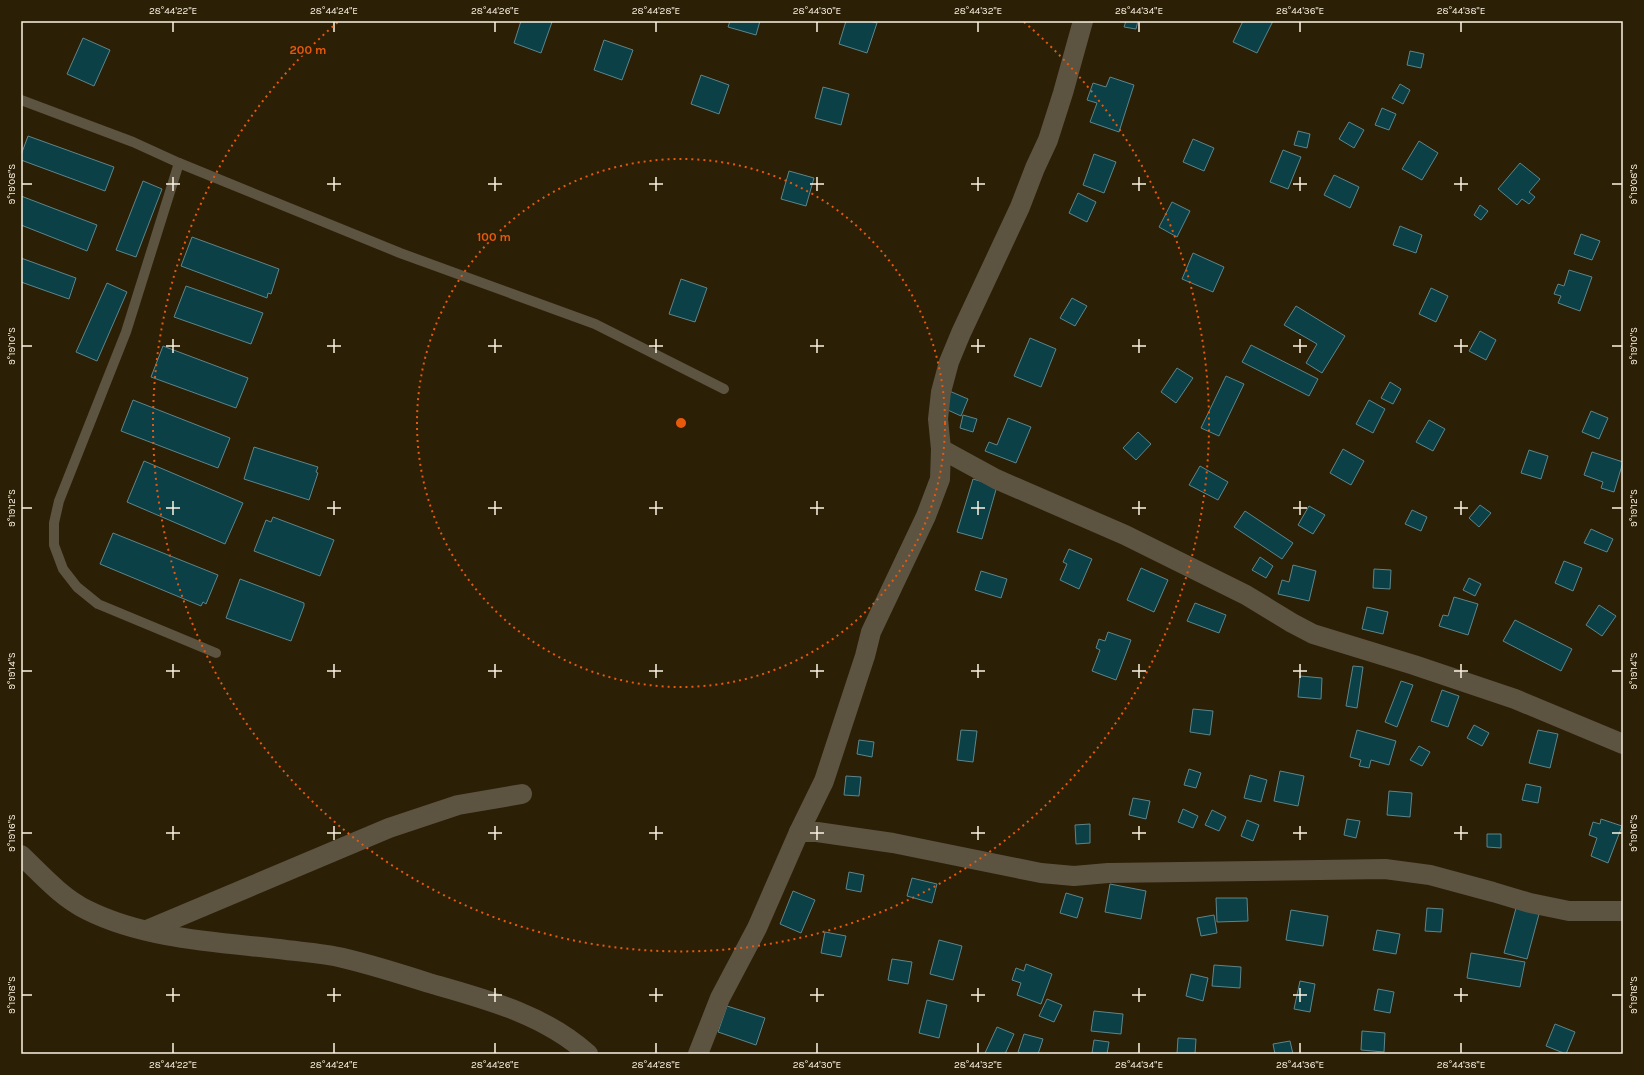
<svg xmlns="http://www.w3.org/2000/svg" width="1644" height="1075" font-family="Karla,sans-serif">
  <rect width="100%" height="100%" fill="#2b1f06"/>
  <!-- building -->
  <g fill="#0b4047" stroke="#5e858a">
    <polygon points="521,21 550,21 552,22 541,53 514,43"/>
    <polygon points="730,21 760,21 756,35 728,27"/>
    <polygon points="846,21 870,21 877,23 867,53 839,44"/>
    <polygon points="1126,21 1138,21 1136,29 1124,27"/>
    <polygon points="1243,21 1273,21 1257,53 1233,42"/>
    <polygon points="83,38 110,50 94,86 67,74"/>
    <polygon points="604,40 633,50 622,80 594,70"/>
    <polygon points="1410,51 1424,54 1421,68 1407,65"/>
    <polygon points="701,75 729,85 719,114 691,104"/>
    <polygon points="1110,77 1134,85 1119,132 1090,122 1097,103 1087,100 1093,83 1106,87"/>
    <polygon points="1400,84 1410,90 1403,104 1392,98"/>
    <polygon points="823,87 849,94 841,125 815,118"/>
    <polygon points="1382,108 1396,114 1389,130 1375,125"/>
    <polygon points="1349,122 1364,130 1354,148 1339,139"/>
    <polygon points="1298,131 1310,134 1307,148 1294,145"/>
    <polygon points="28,136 114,167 105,191 21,160 21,155"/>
    <polygon points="1193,139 1214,148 1204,171 1183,162"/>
    <polygon points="1419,141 1438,153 1422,180 1402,169"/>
    <polygon points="1283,150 1301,157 1288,189 1270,182"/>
    <polygon points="1094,154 1116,162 1104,193 1083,185"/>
    <polygon points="1520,163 1540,179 1529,192 1535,197 1529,204 1522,199 1517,205 1498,189"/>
    <polygon points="789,171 814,178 806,206 781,199"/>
    <polygon points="1334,175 1359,187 1350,208 1324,195"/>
    <polygon points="143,181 162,189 136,257 116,250"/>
    <polygon points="1078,193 1096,202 1087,222 1069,213"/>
    <polygon points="21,196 97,225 87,251 21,225"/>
    <polygon points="1172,202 1190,211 1177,237 1159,227"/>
    <polygon points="1480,205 1488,211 1481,220 1474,215"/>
    <polygon points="1400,226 1422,235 1416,253 1393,245"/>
    <polygon points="1581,234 1600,241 1592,260 1574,254"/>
    <polygon points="192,237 279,269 271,294 268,293 267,298 181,266"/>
    <polygon points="1193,253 1224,267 1213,292 1182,279"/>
    <polygon points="21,258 76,278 69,299 21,282"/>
    <polygon points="1569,270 1592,277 1580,311 1558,303 1561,296 1554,294 1558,284 1564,286"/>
    <polygon points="681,279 707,288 695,322 669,314"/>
    <polygon points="107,283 127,292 97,361 76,352"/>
    <polygon points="186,286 263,313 251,344 174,317"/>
    <polygon points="1431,288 1448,296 1436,322 1419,314"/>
    <polygon points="1072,298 1087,306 1075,326 1060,318"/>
    <polygon points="1296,306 1345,336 1322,373 1306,363 1317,344 1284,325"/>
    <polygon points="1480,331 1496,340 1486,360 1469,351"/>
    <polygon points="1030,338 1056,349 1041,387 1014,376"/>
    <polygon points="1251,345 1318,379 1309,396 1242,362"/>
    <polygon points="163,346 248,378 236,408 151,377"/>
    <polygon points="1177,368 1193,378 1176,403 1161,392"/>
    <polygon points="1226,376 1244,384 1219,436 1201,428"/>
    <polygon points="1390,382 1401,389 1393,404 1381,398"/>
    <polygon points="947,390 968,399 961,416 939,406"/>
    <polygon points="133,400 230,438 218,468 121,431"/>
    <polygon points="1369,400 1385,409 1373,433 1356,424"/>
    <polygon points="1591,411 1608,418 1599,439 1582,432"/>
    <polygon points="963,415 977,419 973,432 960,428"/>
    <polygon points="1008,418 1031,427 1016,463 985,451 989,442 997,445"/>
    <polygon points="1429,420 1445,429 1433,451 1416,442"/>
    <polygon points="1138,432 1151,444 1136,460 1123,448"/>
    <polygon points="254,447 318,467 316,472 318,473 309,500 244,479"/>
    <polygon points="1343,449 1364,461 1351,485 1330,473"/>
    <polygon points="1529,450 1548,456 1541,479 1521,473"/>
    <polygon points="1592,452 1623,462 1614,492 1601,488 1603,482 1584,475"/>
    <polygon points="144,461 243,503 225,544 127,502"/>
    <polygon points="1200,466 1228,482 1218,500 1189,485"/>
    <polygon points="973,479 997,486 982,539 957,532"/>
    <polygon points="1480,505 1491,513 1479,527 1469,518"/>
    <polygon points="1309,506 1325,515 1313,534 1298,525"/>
    <polygon points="1412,510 1427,517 1421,531 1405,524"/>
    <polygon points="1245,511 1293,543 1282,559 1234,527"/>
    <polygon points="273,517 334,540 320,576 254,551 266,520 271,522"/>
    <polygon points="1591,529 1613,539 1607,552 1584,543"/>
    <polygon points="113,533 218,575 206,604 203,602 201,606 100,564"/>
    <polygon points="1069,549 1092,559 1079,589 1060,580 1067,564 1063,562"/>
    <polygon points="1260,557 1273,566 1266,578 1252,570"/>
    <polygon points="1564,561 1582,568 1573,591 1555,583"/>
    <polygon points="1293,565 1316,571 1309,601 1278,594 1282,580 1289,582"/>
    <polygon points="1141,568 1168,580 1154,612 1127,600"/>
    <polygon points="1374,569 1391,570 1390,589 1373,588"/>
    <polygon points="981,571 1007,579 1001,598 975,590"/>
    <polygon points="1469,578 1481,584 1475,596 1463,590"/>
    <polygon points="240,579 304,603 304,606 291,641 226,618"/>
    <polygon points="1454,597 1478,604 1468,635 1439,626 1443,615 1448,616"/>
    <polygon points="1195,603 1226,615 1219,633 1187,621"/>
    <polygon points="1599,605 1616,616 1602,636 1586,625"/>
    <polygon points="1367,607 1388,612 1383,634 1362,629"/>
    <polygon points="1515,620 1572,649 1561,671 1503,641"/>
    <polygon points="1108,632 1131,640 1116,680 1092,671 1100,650 1096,648 1099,639 1105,641"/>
    <polygon points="1353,666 1363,667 1357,708 1346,706"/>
    <polygon points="1300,676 1322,678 1321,699 1298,697"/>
    <polygon points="1401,681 1413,685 1397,727 1385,722"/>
    <polygon points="1442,690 1459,696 1448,727 1431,721"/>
    <polygon points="1193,709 1213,711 1210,735 1190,732"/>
    <polygon points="1474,725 1489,733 1482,746 1467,738"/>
    <polygon points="961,730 977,731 973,762 957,760"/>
    <polygon points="1357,730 1396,741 1389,765 1371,760 1369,768 1359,766 1361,760 1350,757"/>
    <polygon points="1538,730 1558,734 1550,768 1529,763"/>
    <polygon points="859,740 874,742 872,757 857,754"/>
    <polygon points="1419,746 1430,752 1422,766 1410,760"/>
    <polygon points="1189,769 1201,773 1196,788 1184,785"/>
    <polygon points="1280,771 1304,776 1298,806 1274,801"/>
    <polygon points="1250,775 1267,780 1261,802 1244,798"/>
    <polygon points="846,776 861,777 859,796 844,795"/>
    <polygon points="1526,784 1541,787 1538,803 1522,800"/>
    <polygon points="1389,791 1412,793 1410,817 1387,815"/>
    <polygon points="1133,798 1150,801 1146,819 1129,815"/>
    <polygon points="1183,809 1198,816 1193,828 1178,822"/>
    <polygon points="1212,810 1226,817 1219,831 1205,825"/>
    <polygon points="1347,819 1360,821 1356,838 1344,835"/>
    <polygon points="1601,819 1622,826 1608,863 1591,856 1597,838 1589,835 1593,822 1600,824"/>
    <polygon points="1247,820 1259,825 1253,841 1241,836"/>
    <polygon points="1090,824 1090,843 1076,844 1075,825"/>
    <polygon points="1487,834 1501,834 1501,848 1487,847"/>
    <polygon points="849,872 864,875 861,892 846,889"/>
    <polygon points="912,878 937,884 932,903 907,896"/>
    <polygon points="1110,884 1146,891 1141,919 1105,912"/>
    <polygon points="793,891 815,900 801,933 780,924"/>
    <polygon points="1066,893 1083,898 1077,918 1060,913"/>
    <polygon points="1216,898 1247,898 1248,921 1217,922"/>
    <polygon points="1427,908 1443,909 1441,932 1425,931"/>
    <polygon points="1516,908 1539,914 1527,959 1504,953"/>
    <polygon points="1291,910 1328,916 1323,946 1286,940"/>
    <polygon points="1214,915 1217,933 1201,936 1197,918"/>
    <polygon points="1377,930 1400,934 1396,954 1373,950"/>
    <polygon points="825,932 846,936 841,957 821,953"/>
    <polygon points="939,940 962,946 953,980 930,974"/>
    <polygon points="1471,953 1525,962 1520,987 1467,978"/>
    <polygon points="892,959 912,962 908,984 888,980"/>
    <polygon points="1026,964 1052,974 1041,1004 1017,995 1021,983 1012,980 1016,968 1024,971"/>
    <polygon points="1214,965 1241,967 1240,988 1212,986"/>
    <polygon points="1191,974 1208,978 1203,1001 1186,996"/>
    <polygon points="1300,981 1315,984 1310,1012 1294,1009"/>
    <polygon points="1378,989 1394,992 1390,1013 1374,1010"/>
    <polygon points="1047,999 1062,1005 1054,1022 1039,1016"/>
    <polygon points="927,1000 947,1005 939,1038 919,1033"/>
    <polygon points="727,1006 765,1018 756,1045 718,1032"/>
    <polygon points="1094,1011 1123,1014 1121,1034 1091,1031"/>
    <polygon points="1555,1024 1575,1032 1566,1054 1546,1046"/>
    <polygon points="997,1027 1014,1034 1005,1054 986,1054 985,1053"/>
    <polygon points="1362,1031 1385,1033 1384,1052 1361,1050"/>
    <polygon points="1024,1034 1043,1039 1038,1054 1023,1054 1018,1052"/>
    <polygon points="1178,1038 1196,1039 1195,1054 1177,1054"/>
    <polygon points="1094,1040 1109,1042 1107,1054 1092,1053"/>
    <polygon points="1290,1041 1293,1054 1275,1054 1273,1044"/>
  </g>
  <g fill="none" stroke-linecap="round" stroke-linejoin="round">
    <!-- service -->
    <g stroke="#5d5341" stroke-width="10">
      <polyline points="21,100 133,142 179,163 126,332 59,501 54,523 54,545 63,569 77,587 98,604 216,653"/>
      <polyline points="179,163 400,253 595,324 724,389"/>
    </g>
    <!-- minor -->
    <g stroke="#5d5341" stroke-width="20">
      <polyline points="941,449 996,479 1125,535 1246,595 1292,623 1313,634 1414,665 1515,699 1623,744"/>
      <polyline points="799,832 824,781 865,656 871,632 926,516 940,479 941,449 938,419 941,392 949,362 961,333 1020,207 1035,168 1048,140 1063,93 1083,21"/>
      <path d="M21,855C42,875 61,897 87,910C145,939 217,942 279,949C300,952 323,953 343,958C372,965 401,974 429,983C485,999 544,1014 588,1054"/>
      <polyline points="147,930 389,828 458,805 522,794"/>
      <polyline points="698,1054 720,998 757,928 799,832 817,832 893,843 1041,873 1074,876 1108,873 1385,869 1430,875 1493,892 1530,903 1569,911 1623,911"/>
    </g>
  </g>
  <!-- ticks -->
  <path fill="none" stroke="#fbf3e4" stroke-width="1.5" d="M173,22V32M334,22V32M495,22V32M656,22V32M817,22V32M978,22V32M1139,22V32M1300,22V32M1461,22V32M173,177V191M334,177V191M495,177V191M656,177V191M817,177V191M978,177V191M1139,177V191M1300,177V191M1461,177V191M22,184H32M166,184H180M327,184H341M488,184H502M649,184H663M810,184H824M971,184H985M1132,184H1146M1293,184H1307M1454,184H1468M1612,184H1622M173,339V353M334,339V353M495,339V353M656,339V353M817,339V353M978,339V353M1139,339V353M1300,339V353M1461,339V353M22,346H32M166,346H180M327,346H341M488,346H502M649,346H663M810,346H824M971,346H985M1132,346H1146M1293,346H1307M1454,346H1468M1612,346H1622M173,501V515M334,501V515M495,501V515M656,501V515M817,501V515M978,501V515M1139,501V515M1300,501V515M1461,501V515M22,508H32M166,508H180M327,508H341M488,508H502M649,508H663M810,508H824M971,508H985M1132,508H1146M1293,508H1307M1454,508H1468M1612,508H1622M173,664V678M334,664V678M495,664V678M656,664V678M817,664V678M978,664V678M1139,664V678M1300,664V678M1461,664V678M22,671H32M166,671H180M327,671H341M488,671H502M649,671H663M810,671H824M971,671H985M1132,671H1146M1293,671H1307M1454,671H1468M1612,671H1622M173,826V840M334,826V840M495,826V840M656,826V840M817,826V840M978,826V840M1139,826V840M1300,826V840M1461,826V840M22,833H32M166,833H180M327,833H341M488,833H502M649,833H663M810,833H824M971,833H985M1132,833H1146M1293,833H1307M1454,833H1468M1612,833H1622M173,988V1002M334,988V1002M495,988V1002M656,988V1002M817,988V1002M978,988V1002M1139,988V1002M1300,988V1002M1461,988V1002M22,995H32M166,995H180M327,995H341M488,995H502M649,995H663M810,995H824M971,995H985M1132,995H1146M1293,995H1307M1454,995H1468M1612,995H1622M173,1043V1053M334,1043V1053M495,1043V1053M656,1043V1053M817,1043V1053M978,1043V1053M1139,1043V1053M1300,1043V1053M1461,1043V1053"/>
  <!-- distance rings -->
  <g fill="none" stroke="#e8590c" stroke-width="2" stroke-dasharray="2 4">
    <circle cx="681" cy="423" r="264"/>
    <path d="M1024 22A528 528 0 1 1 338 22"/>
  </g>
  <circle cx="681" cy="423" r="6" fill="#e8590c" stroke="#2b1f06" stroke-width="2"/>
  <g font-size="12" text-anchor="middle" font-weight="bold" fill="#e8590c" stroke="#2b1f06" stroke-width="4" stroke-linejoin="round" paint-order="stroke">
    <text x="308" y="54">200 m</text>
    <text x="494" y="241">100 m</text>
  </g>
  <!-- border -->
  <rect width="1644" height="1075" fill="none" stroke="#2b1f06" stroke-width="44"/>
  <rect x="22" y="22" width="1600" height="1031" fill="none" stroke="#fbf3e4" stroke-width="1.5"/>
  <g font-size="10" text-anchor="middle" fill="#fbf3e4">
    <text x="173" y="14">28°44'22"E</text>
    <text x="334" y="14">28°44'24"E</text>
    <text x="495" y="14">28°44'26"E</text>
    <text x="656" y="14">28°44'28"E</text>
    <text x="817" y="14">28°44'30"E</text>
    <text x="978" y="14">28°44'32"E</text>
    <text x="1139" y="14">28°44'34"E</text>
    <text x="1300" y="14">28°44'36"E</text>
    <text x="1461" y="14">28°44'38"E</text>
    <text transform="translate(11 184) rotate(-90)" y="4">9°19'08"S</text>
    <text transform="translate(1633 184) rotate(-90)" y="4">9°19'08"S</text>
    <text transform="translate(11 346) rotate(-90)" y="4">9°19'10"S</text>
    <text transform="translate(1633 346) rotate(-90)" y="4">9°19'10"S</text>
    <text transform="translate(11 508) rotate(-90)" y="4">9°19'12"S</text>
    <text transform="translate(1633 508) rotate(-90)" y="4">9°19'12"S</text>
    <text transform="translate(11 671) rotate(-90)" y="4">9°19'14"S</text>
    <text transform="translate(1633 671) rotate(-90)" y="4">9°19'14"S</text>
    <text transform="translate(11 833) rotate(-90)" y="4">9°19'16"S</text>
    <text transform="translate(1633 833) rotate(-90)" y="4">9°19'16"S</text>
    <text transform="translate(11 995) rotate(-90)" y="4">9°19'18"S</text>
    <text transform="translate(1633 995) rotate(-90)" y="4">9°19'18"S</text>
    <text x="173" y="1068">28°44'22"E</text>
    <text x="334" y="1068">28°44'24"E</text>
    <text x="495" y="1068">28°44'26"E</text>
    <text x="656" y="1068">28°44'28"E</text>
    <text x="817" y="1068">28°44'30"E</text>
    <text x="978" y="1068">28°44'32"E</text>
    <text x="1139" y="1068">28°44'34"E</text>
    <text x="1300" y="1068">28°44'36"E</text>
    <text x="1461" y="1068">28°44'38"E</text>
  </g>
</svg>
